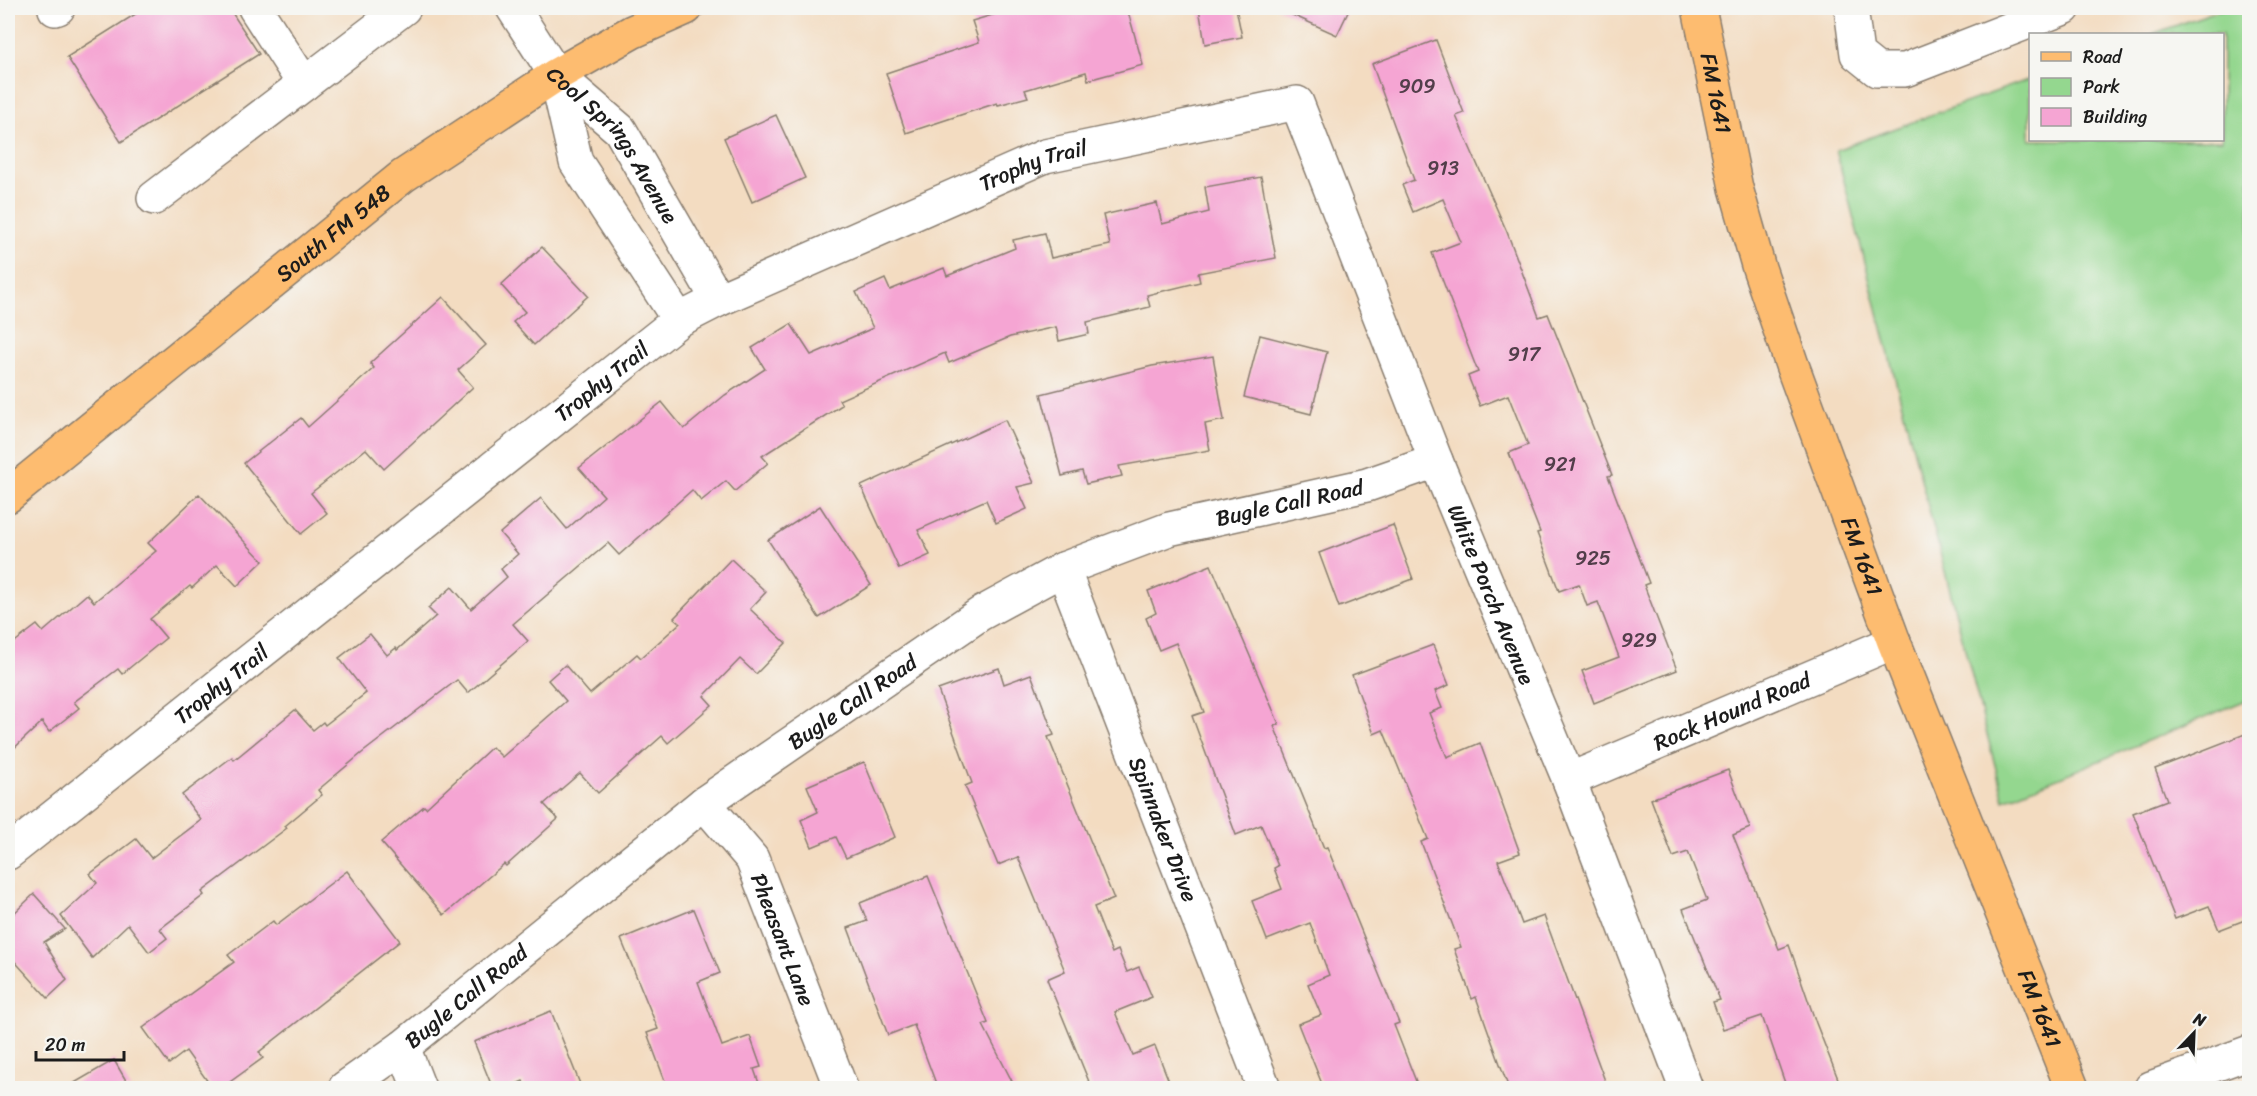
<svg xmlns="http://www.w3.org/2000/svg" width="2257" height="1096" font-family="Sriracha,sans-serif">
  <rect width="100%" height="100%" fill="#f6f6f2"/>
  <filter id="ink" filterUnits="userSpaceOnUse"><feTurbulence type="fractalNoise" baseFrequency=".0167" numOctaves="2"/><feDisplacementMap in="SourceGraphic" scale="12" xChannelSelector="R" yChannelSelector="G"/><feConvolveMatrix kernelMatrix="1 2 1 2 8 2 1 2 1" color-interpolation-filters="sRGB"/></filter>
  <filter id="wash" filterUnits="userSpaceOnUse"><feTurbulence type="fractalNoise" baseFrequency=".008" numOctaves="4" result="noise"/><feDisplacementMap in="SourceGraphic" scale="24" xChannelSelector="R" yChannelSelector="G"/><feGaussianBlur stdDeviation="1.35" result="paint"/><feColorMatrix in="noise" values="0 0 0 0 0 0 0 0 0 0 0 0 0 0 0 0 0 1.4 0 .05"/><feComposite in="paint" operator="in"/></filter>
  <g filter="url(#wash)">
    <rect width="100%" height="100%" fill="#f3dcc1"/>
    <!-- green -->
    <polygon fill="#94d78f" stroke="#587a56" stroke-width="1.5" points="2225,8 2250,8 2249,699 2004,800 1836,150 2030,79 2030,140 2222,140 2222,34 2152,34"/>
    <g id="blocks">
      <!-- building -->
      <g fill="#f5a5d3">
        <polygon points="145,8 229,8 259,54 121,142 67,57"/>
        <polygon points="1016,8 1127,8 1143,65 1088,80 1086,72 1025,90 1028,97 998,105 997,103 906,133 886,73 979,42 972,21"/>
        <polygon points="1199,8 1236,8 1242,37 1205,44"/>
        <polygon points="1277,8 1350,8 1337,35"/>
        <polygon points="1436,40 1464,113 1456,116 1507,232 1539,317 1548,314 1612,475 1608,476 1649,583 1644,585 1677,670 1594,703 1582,671 1619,657 1598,602 1587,606 1579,584 1559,591 1537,533 1540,532 1509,453 1528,445 1508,395 1480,406 1468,376 1478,372 1432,253 1461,242 1443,199 1413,212 1402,185 1414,180 1372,64"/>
        <polygon points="776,115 805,178 752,202 724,138"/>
        <polygon points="1261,177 1276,258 1198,273 1200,282 1147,295 1150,307 1087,322 1089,334 1059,341 1056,327 1010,337 949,363 945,353 839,400 842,405 762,456 768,463 735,491 726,481 701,501 692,490 619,555 608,543 513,624 528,641 468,693 457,680 362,753 318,790 322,795 285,826 287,828 202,892 204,895 160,929 167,938 149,952 128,924 92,958 61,916 97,883 90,874 136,839 151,858 201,820 182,795 232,757 234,760 295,710 313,730 323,722 325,725 366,693 339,658 370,634 387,655 396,648 397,650 436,616 428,608 452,587 471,609 507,577 501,569 518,554 500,533 541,498 567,529 604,496 579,468 662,402 684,429 725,395 765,369 752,348 791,324 811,355 873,328 856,292 885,279 890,290 944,268 947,276 1015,248 1013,240 1045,233 1051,258 1110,245 1103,215 1157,203 1162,224 1209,212 1205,187"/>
        <polygon points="542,247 588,296 534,345 513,322 525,312 501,285"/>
        <polygon points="443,297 486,345 458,370 473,387 384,469 366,449 311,493 327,513 301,534 244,463 301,418 308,427 374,368 370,363"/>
        <polygon points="1260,335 1327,352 1311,414 1244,397"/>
        <polygon points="1213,356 1224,420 1205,424 1210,450 1119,466 1122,476 1086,484 1082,471 1062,476 1041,394 1152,366"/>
        <polygon points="1005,420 1034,483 1017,487 1027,509 996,523 986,500 918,530 930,555 899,569 861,486"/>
        <polygon points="199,494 263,561 237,586 217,565 192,588 190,586 150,619 166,638 122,674 118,669 74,702 79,708 49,732 42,722 8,754 8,647 37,625 43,632 87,594 94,602 156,551 148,543"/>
        <polygon points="820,506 871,585 819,618 768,540"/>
        <polygon points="1393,525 1413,579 1339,607 1319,553"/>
        <polygon points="731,559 766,592 750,609 786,643 756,674 740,659 704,696 712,705 668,743 662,736 598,793 580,773 544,804 558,819 506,866 504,864 444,915 381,842 424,806 426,808 492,747 502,757 566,701 548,680 565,665 590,694 637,654 641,658 680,623 674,618"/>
        <polygon points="1211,565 1279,724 1274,726 1324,848 1327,847 1399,1023 1394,1025 1419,1089 1324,1089 1298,1024 1321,1015 1308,984 1329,975 1310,923 1267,940 1252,901 1282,889 1274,868 1278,866 1261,825 1236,835 1192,716 1204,712 1176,643 1159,650 1146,618 1156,613 1148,591"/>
        <polygon points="1433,645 1449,685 1435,691 1442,708 1429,713 1447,757 1480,743 1520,853 1498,861 1522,924 1544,916 1608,1089 1509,1089 1476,997 1472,999 1454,949 1461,947 1421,842 1428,839 1383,730 1374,734 1352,675"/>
        <polygon points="999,668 1004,684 1031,674 1054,735 1048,737 1114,899 1094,907 1112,953 1118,950 1127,972 1139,967 1152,997 1115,1012 1133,1055 1155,1046 1172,1089 1092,1089 1047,979 1065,971 1018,857 998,865 965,786 972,783 938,690"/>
        <polygon points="2250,732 2250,918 2219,930 2209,906 2175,919 2133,813 2167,800 2155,769"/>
        <polygon points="864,762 895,837 846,858 836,837 812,847 801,820 818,812 807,786"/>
        <polygon points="1728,770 1750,828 1733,835 1779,949 1789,945 1816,1023 1842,1089 1787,1089 1762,1016 1723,1029 1713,1002 1720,1000 1683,909 1707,900 1688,852 1673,857 1651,799"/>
        <polygon points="347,871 400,941 259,1052 263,1058 220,1089 213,1089 186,1051 169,1064 143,1028 234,962 228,955 273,921 276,925"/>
        <polygon points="928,876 988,1023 983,1025 1016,1089 938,1089 914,1025 888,1035 848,928 867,921 860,903"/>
        <polygon points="34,894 65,929 44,942 67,980 48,998 8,954 8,919"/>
        <polygon points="694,909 720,973 698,982 722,1046 750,1036 761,1067 754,1069 761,1089 668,1089 647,1033 658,1029 621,939"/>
        <polygon points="551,1011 582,1089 526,1089 523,1081 505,1089 493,1089 474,1042"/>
        <polygon points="114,1060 131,1089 64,1089"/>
      </g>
    </g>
  </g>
  <g filter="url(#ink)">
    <use href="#blocks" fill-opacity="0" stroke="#887c6e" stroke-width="1.5"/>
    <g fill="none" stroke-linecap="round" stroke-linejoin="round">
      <defs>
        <g id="minor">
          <polyline points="255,8 304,84"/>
          <path id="s1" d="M513,8L556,75L620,130L718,300"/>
          <polyline points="1851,8 1857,54 1877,70 1905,70 2064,8"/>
          <polyline points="55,9 58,8"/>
          <polyline points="556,75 576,162 679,320"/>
          <polyline points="154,198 404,8"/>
          <path id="s2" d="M1063,569L1264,1088"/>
          <path id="s3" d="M1569,780L1894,642"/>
          <path id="s4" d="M704,803L752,859L841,1088"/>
          <path id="s5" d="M8,853L679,320L718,300L1045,156L1297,103L1436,461L1569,780L1686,1088"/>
          <polyline points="403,1047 419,1088"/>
          <path id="s6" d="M345,1088L403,1047L704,803L980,614L1063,569L1169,529L1367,485L1436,461"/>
          <polyline points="2151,1088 2250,1052"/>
        </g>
        <g id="major">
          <path id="s7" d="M1699,8L1736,188L1758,265L1792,365L1894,642L2072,1088"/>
          <path id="s8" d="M8,496L403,176L556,75L632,32L686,8"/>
        </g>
      </defs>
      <!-- minor casing -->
      <use href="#minor" stroke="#887c6e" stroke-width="36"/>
      <!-- major casing -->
      <use href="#major" stroke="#887c6e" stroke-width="36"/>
      <!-- minor -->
      <use href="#minor" stroke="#fff" stroke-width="33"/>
      <!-- major -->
      <use href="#major" stroke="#fdbc70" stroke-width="33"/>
    </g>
  </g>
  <g text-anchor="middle" stroke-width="4.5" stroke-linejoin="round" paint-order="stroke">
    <!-- number labels -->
    <g font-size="20" fill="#523e4a">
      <text x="1417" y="93">909</text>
      <text x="1443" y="175">913</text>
      <text x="1524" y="361">917</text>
      <text x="1560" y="471">921</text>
      <text x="1593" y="565">925</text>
      <text x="1639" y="647">929</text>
    </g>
    <!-- street labels -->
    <g font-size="22" fill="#1c1c1c" stroke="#f6f6f2">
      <text dy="8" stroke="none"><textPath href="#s7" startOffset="87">FM 1641</textPath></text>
      <text dy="8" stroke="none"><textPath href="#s1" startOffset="171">Cool Springs Avenue</textPath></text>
      <text dy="8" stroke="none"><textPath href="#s5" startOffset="1244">Trophy Trail</textPath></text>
      <text dy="8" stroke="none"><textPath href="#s8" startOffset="418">South FM 548</textPath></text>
      <text dy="8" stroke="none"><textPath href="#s5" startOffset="758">Trophy Trail</textPath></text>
      <text dy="8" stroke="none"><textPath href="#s6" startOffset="1124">Bugle Call Road</textPath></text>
      <text dy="8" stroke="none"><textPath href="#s7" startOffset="573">FM 1641</textPath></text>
      <text dy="8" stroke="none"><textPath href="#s5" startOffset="2044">White Porch Avenue</textPath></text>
      <text dy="8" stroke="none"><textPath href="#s5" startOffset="272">Trophy Trail</textPath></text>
      <text dy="8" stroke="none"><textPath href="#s6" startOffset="638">Bugle Call Road</textPath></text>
      <text dy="8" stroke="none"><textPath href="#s3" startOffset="177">Rock Hound Road</textPath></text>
      <text dy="8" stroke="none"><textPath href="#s2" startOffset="279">Spinnaker Drive</textPath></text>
      <text dy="8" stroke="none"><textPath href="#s4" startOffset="160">Pheasant Lane</textPath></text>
      <text dy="8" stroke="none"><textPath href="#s6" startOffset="152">Bugle Call Road</textPath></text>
      <text dy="8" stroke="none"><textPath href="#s7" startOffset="1059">FM 1641</textPath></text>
    </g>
  </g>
  <!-- margin -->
  <rect width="2257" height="1096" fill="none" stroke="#f6f6f2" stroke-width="30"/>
  <!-- legend -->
  <rect x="2029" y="33" width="195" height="108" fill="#f6f6f2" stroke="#9f9f9c" stroke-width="1.5"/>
  <rect x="2041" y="52" width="30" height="9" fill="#fdbc70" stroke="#9f9f9c" stroke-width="1.5"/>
  <text x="2083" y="63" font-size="18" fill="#1c1c1c">Road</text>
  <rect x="2041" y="78" width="30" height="18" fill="#94d78f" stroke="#9f9f9c" stroke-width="1.5"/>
  <text x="2083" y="93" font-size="18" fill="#1c1c1c">Park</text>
  <rect x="2041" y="108" width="30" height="18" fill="#f5a5d3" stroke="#9f9f9c" stroke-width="1.5"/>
  <text x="2083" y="123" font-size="18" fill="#1c1c1c">Building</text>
  <!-- north arrow -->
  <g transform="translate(2194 1033) rotate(23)" stroke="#f6f6f2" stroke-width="4.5" paint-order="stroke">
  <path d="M0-4.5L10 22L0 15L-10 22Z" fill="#1c1c1c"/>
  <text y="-9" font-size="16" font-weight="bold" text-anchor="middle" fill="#1c1c1c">N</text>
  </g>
  <!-- scale -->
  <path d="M36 1051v9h88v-9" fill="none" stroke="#1c1c1c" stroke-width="3"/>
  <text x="45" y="1051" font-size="18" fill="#1c1c1c" stroke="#f6f6f2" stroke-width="4.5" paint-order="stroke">20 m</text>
</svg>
